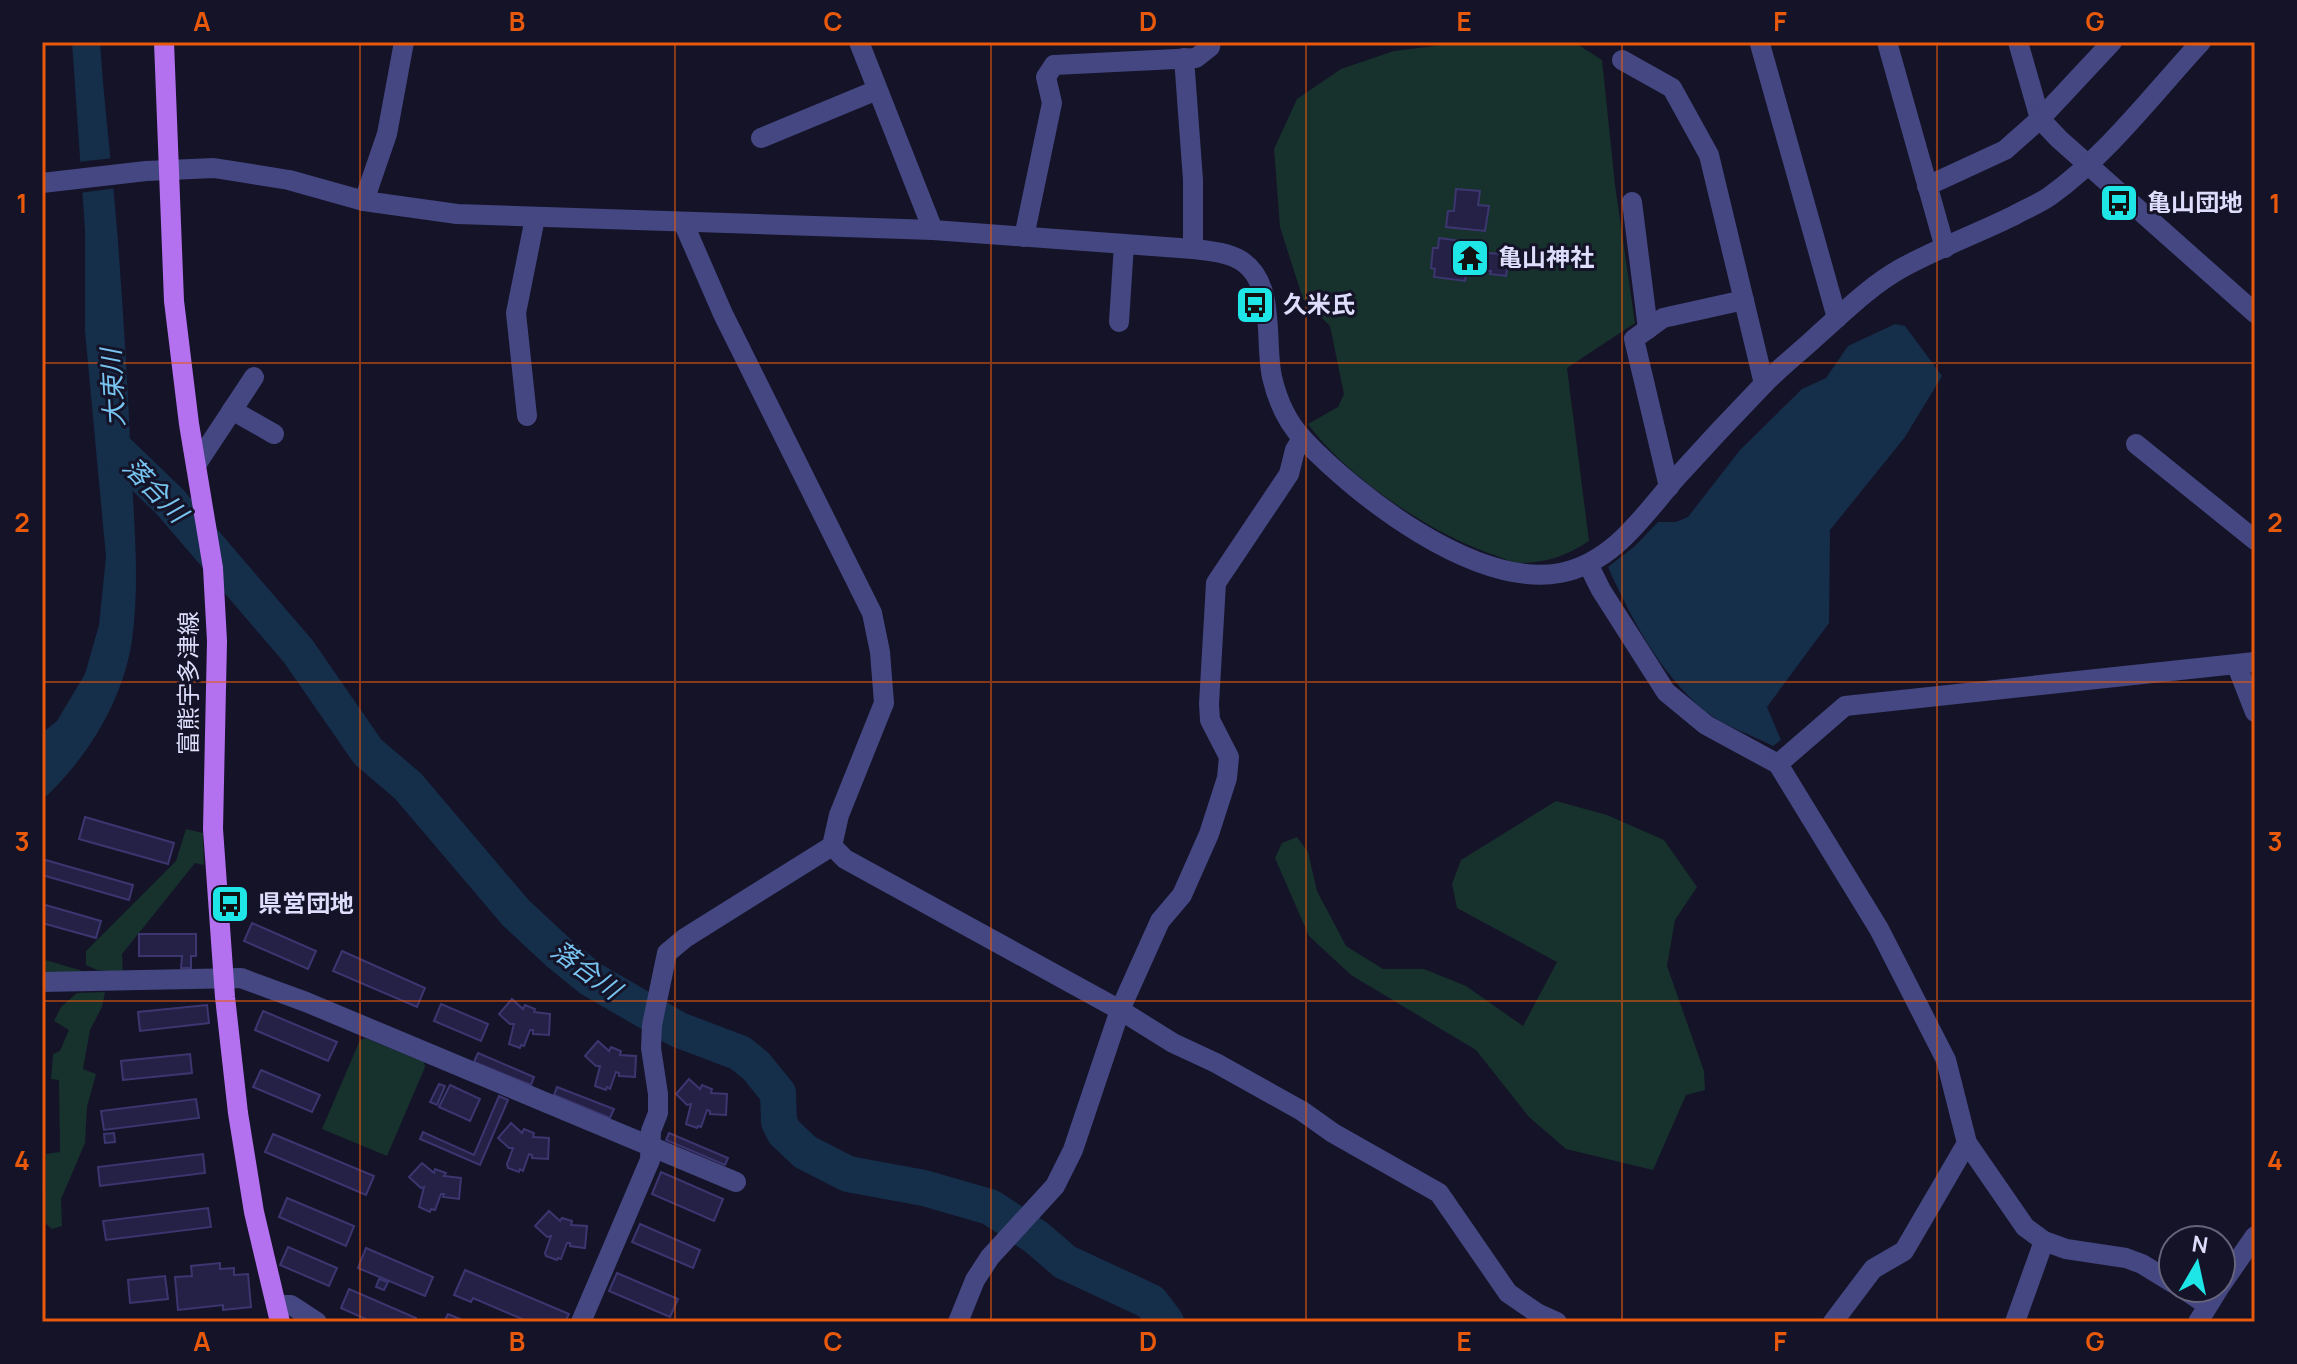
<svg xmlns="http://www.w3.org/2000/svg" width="2297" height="1364" font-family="Manrope,'Noto Sans JP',sans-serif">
  <rect width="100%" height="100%" fill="#151328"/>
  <!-- green -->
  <g fill="#17312d">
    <path d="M1466,42H1574L1602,60L1615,185L1635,323L1567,368L1589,541C1568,555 1547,563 1520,563C1513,563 1504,559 1497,556C1434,536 1346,477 1308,424L1338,407L1344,394L1330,326L1303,299L1280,227L1274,149L1297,99L1341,69L1394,51Z"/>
    <polygon points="1556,801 1607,815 1664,840 1697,887 1675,920 1667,966 1704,1071 1705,1090 1686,1095 1653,1170 1566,1149 1529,1117 1476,1050 1351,975 1309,936 1275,858 1282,843 1297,837 1308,852 1317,891 1346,946 1383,969 1424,969 1466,986 1523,1026 1557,962 1457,908 1452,884 1461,860"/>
    <polygon points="186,829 203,833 204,865 195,863 122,954 123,973 97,970 86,965 86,951 176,861"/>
    <polygon points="42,959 86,972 42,974"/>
    <polygon points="105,992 102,1007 90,1030 83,1069 96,1074 87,1107 85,1143 61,1199 62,1226 52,1229 45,1223 46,1154 60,1152 59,1080 51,1079 53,1054 60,1051 69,1030 54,1021 61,1007 77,993"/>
    <polygon points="365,1038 424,1062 425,1067 387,1156 322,1129 360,1040"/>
  </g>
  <!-- water -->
  <g fill="#152e4a">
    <path d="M72,42H100C104,104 112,166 117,229C123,307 128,386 131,464C134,522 140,583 132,640C123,701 87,759 42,800V733L57,721L85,674L99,625L106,557L85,331V230Z"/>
    <path d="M1895,324L1905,326L1942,376L1905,437L1830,530L1829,623L1767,707L1781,740L1773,746C1752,735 1724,726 1706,712C1660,674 1632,620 1608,567L1635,546L1658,522H1676L1688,517L1740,450L1802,389L1826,378L1848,346Z"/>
  </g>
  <!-- pier -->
  <polygon fill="#151328" points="114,158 117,188 79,193 77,162"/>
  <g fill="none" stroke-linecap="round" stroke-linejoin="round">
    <!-- river -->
    <polyline stroke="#152e4a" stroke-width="36" points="114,448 170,502 298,651 368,752 408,786 516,913 559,953 591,979 679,1030 740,1053 756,1066 778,1093 779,1122 784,1132 805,1152 848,1174 924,1188 990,1207 1036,1237 1065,1262 1151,1302 1166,1322"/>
  </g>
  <!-- building -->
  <g fill="#252146" stroke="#3c3670" stroke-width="2">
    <polygon points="1456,189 1480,191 1478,205 1489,206 1485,231 1446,227 1448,211 1454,211"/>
    <polygon points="1439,238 1468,242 1467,251 1473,252 1474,245 1485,247 1484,253 1509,254 1506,276 1490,274 1491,271 1467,270 1465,281 1434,277 1435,269 1431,268 1433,248 1438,248"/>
    <polygon points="85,817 174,843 168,864 79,839"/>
    <polygon points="42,859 133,885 129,900 42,875"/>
    <polygon points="42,904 101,921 96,938 42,923"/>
    <polygon points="252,923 316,951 308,969 244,941"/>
    <polygon points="139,934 196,934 196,956 191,956 191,968 181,968 182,956 139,956"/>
    <polygon points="342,951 425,988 417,1007 333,971"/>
    <polygon points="512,999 523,1009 525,1005 535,1009 534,1012 550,1014 549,1035 533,1034 533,1030 530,1030 524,1046 521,1045 520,1048 509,1044 514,1024 510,1024 499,1014"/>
    <polygon points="441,1004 488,1024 481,1041 434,1021"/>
    <polygon points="207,1005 209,1023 140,1031 138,1012"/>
    <polygon points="263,1011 337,1042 328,1061 255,1030"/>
    <polygon points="598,1041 609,1051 611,1047 621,1051 620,1055 636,1056 635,1077 619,1076 619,1073 616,1072 610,1089 607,1087 606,1090 595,1086 600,1066 596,1066 585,1056"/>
    <polygon points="478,1053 534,1077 531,1085 474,1062"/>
    <polygon points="190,1054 192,1073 123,1080 121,1061"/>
    <polygon points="261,1070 320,1095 312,1112 253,1087"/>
    <polygon points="689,1079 700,1089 702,1085 712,1089 711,1093 727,1094 726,1115 710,1114 710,1111 707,1110 701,1127 698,1126 697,1128 686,1124 691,1104 687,1105 676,1094"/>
    <polygon points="439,1084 445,1086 437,1105 430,1102"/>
    <polygon points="450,1085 480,1099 470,1121 439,1107"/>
    <polygon points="557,1087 614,1109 610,1118 554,1095"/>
    <polygon points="499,1096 508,1100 480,1165 420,1139 423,1132 474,1155"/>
    <polygon points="196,1099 199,1118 104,1130 101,1111"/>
    <polygon points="511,1123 522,1133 524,1129 534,1133 533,1137 549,1138 548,1159 532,1158 532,1155 529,1154 523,1171 520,1169 519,1172 508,1168 507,1164 513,1148 509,1148 498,1138"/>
    <polygon points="114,1133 115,1142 105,1143 104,1134"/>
    <polygon points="669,1133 728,1158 725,1165 666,1140"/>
    <polygon points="273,1134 374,1176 366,1195 265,1152"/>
    <polygon points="203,1154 205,1173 100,1186 98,1167"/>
    <polygon points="422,1163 434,1173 435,1169 446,1173 444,1176 461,1178 459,1199 443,1197 444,1194 441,1194 435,1210 431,1209 430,1212 419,1207 424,1187 421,1188 409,1177"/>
    <polygon points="661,1172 723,1199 714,1221 652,1194"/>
    <polygon points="287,1198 354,1226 346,1246 279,1217"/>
    <polygon points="208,1208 211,1227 106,1240 103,1221"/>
    <polygon points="549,1211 560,1221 562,1218 572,1221 571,1225 587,1226 585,1248 570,1246 570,1243 567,1243 561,1259 558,1258 557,1260 546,1256 545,1253 551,1236 547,1237 535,1226"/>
    <polygon points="640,1224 700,1250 693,1268 632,1242"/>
    <polygon points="288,1247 337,1268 329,1286 280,1265"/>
    <polygon points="366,1248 433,1277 425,1296 358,1268"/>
    <polygon points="220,1263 220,1269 234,1268 234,1275 248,1274 251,1307 223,1310 223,1305 178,1310 175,1277 192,1276 191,1266"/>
    <polygon points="465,1270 569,1314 565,1322 529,1322 473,1298 471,1302 454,1295"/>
    <polygon points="617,1273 678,1299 670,1317 609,1291"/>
    <polygon points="165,1276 168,1299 130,1303 128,1280"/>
    <polygon points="379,1279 388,1282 384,1290 376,1287"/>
    <polygon points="349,1289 416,1318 415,1322 372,1322 341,1308"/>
    <polygon points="448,1314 467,1322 444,1322"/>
  </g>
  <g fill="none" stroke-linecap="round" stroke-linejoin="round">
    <!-- minor -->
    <g stroke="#444781" stroke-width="20">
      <polyline points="859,42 933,230"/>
      <polyline points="1887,42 1945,248"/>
      <polyline points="2018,42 2040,119 2059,139 2255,313"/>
      <polyline points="1760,44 1837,318"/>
      <polyline points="1184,58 1193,180 1193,249"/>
      <polyline points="1622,60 1672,88 1709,155 1764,384"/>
      <polyline points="761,138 877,90"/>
      <path d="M42,183L146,171L214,168L289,180L364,201L457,214L933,230L1193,249C1209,251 1226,252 1240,260C1277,282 1264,341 1272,377C1277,399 1287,422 1303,439C1358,497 1475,588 1560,573C1613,563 1643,516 1676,478C1704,447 1733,416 1762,386C1779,368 1800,352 1818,335C1844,312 1870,286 1900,269C1936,249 1976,234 2013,216C2025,209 2039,204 2050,196C2108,154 2153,94 2201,42"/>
      <polyline points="1927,186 2005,150 2040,119 2112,42"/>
      <polyline points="364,201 387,134 404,42"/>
      <polyline points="1632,202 1648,329"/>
      <polyline points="1024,237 1052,103 1046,77 1054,65 1196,58 1210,47 1211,42"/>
      <polyline points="1119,322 1124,244"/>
      <polyline points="232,410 274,434"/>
      <polyline points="527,416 516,313 535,218"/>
      <polyline points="2136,444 2255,540"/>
      <polyline points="196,465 254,377"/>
      <polyline points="1669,487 1634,339 1663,318 1744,300"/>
      <polyline points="1588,564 1601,590 1666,692 1706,725 1778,764 1879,929 1946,1060 1967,1143 2025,1227 2044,1241 2066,1249 2126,1258 2142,1264 2173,1283"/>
      <polyline points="2237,666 2255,712"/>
      <polyline points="1778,764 1845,706 2255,662"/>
      <polyline points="832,846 845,859 1120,1010 1173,1043 1216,1063 1302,1111 1333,1133 1439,1193 1508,1293 1537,1313 1557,1322"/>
      <polyline points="42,982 241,978 306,1002 736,1182"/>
      <polyline points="2221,1285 2255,1236"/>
      <polyline points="2182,1288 2207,1305"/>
      <polyline points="276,1305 291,1305 317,1322"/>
      <polyline points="581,1322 650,1160 651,1131 658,1113 658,1094 651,1048 652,1025 667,953 685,938 832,846 839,815 884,703 880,652 872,613 723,314 683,222"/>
      <polyline points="958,1322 975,1280 990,1257 1055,1186 1073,1150 1120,1010 1160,921 1182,895 1209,834 1227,778 1229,757 1210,720 1209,704 1216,583 1289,474 1295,450 1302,438"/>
      <polyline points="1833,1322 1873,1269 1904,1251 1967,1143"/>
      <polyline points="2015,1322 2044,1241"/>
      <polyline points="2198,1322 2219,1288"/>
    </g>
    <!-- major -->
    <polyline stroke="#b371ef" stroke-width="20" points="164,42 174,301 189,424 213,568 217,641 213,829 225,997 238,1113 254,1212 280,1322"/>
  </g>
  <!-- grid -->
  <path fill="none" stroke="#e8590c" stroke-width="2" stroke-opacity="0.55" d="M360,42V1322M675,42V1322M991,42V1322M1306,42V1322M1622,42V1322M1937,42V1322M42,363H2255M42,682H2255M42,1001H2255"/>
  <!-- icons -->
  <defs>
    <symbol id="bus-square" viewBox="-11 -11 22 22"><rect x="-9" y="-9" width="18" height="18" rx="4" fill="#1fe6e6" stroke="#151328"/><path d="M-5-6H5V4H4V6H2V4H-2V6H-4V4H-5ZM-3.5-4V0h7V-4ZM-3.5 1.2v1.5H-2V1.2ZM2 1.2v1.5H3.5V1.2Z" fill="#111"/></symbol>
    <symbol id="temple-square" viewBox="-11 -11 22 22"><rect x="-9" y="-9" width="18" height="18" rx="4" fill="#1fe6e6" stroke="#151328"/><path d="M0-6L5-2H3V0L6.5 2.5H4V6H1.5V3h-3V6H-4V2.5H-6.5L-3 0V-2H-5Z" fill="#111"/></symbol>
  </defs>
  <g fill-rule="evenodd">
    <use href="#bus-square" x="2097" y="181" width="44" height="44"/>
    <use href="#temple-square" x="1448" y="236" width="44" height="44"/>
    <use href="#bus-square" x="1233" y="283" width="44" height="44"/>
    <use href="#bus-square" x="208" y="882" width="44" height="44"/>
  </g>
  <g text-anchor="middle" stroke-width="6" stroke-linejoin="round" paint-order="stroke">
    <!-- poi labels -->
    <g font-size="24" font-weight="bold" fill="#deddfb" stroke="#151328" text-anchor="start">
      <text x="2147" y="211">亀山団地</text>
      <text x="1498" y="266">亀山神社</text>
      <text x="1283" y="313">久米氏</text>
      <text x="258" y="912">県営団地</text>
    </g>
    <!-- street labels -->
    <g font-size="24" fill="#deddfb" stroke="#151328">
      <text transform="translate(189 683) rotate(-90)" y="8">富熊宇多津線</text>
    </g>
    <!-- water labels -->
    <g font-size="26" font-style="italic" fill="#77c4f0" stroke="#151328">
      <text transform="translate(113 388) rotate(-93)" y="9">大束川</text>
      <text transform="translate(155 490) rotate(46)" y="9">落合川</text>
      <text transform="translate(586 970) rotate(36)" y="9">落合川</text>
    </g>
  </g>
  <!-- border -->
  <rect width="2297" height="1364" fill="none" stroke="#151328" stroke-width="88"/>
  <!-- north arrow -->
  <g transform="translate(2197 1264) rotate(9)"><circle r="38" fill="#151328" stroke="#65647c" stroke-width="2"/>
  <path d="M0-6L14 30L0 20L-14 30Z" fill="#1fe6e6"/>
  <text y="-12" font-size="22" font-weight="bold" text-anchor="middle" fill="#deddfb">N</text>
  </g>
  <rect x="44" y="44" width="2209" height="1276" fill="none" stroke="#e8590c" stroke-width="3"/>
  <g font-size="26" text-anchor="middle" font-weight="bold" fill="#e8590c">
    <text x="202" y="31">A</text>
    <text x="517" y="31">B</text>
    <text x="833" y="31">C</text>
    <text x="1148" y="31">D</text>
    <text x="1464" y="31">E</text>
    <text x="1780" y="31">F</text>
    <text x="2095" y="31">G</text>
    <text x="22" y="213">1</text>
    <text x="2275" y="213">1</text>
    <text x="22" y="532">2</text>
    <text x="2275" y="532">2</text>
    <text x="22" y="851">3</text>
    <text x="2275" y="851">3</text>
    <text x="22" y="1170">4</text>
    <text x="2275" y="1170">4</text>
    <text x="202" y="1351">A</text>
    <text x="517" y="1351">B</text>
    <text x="833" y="1351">C</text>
    <text x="1148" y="1351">D</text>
    <text x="1464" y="1351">E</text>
    <text x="1780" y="1351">F</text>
    <text x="2095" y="1351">G</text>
  </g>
</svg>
